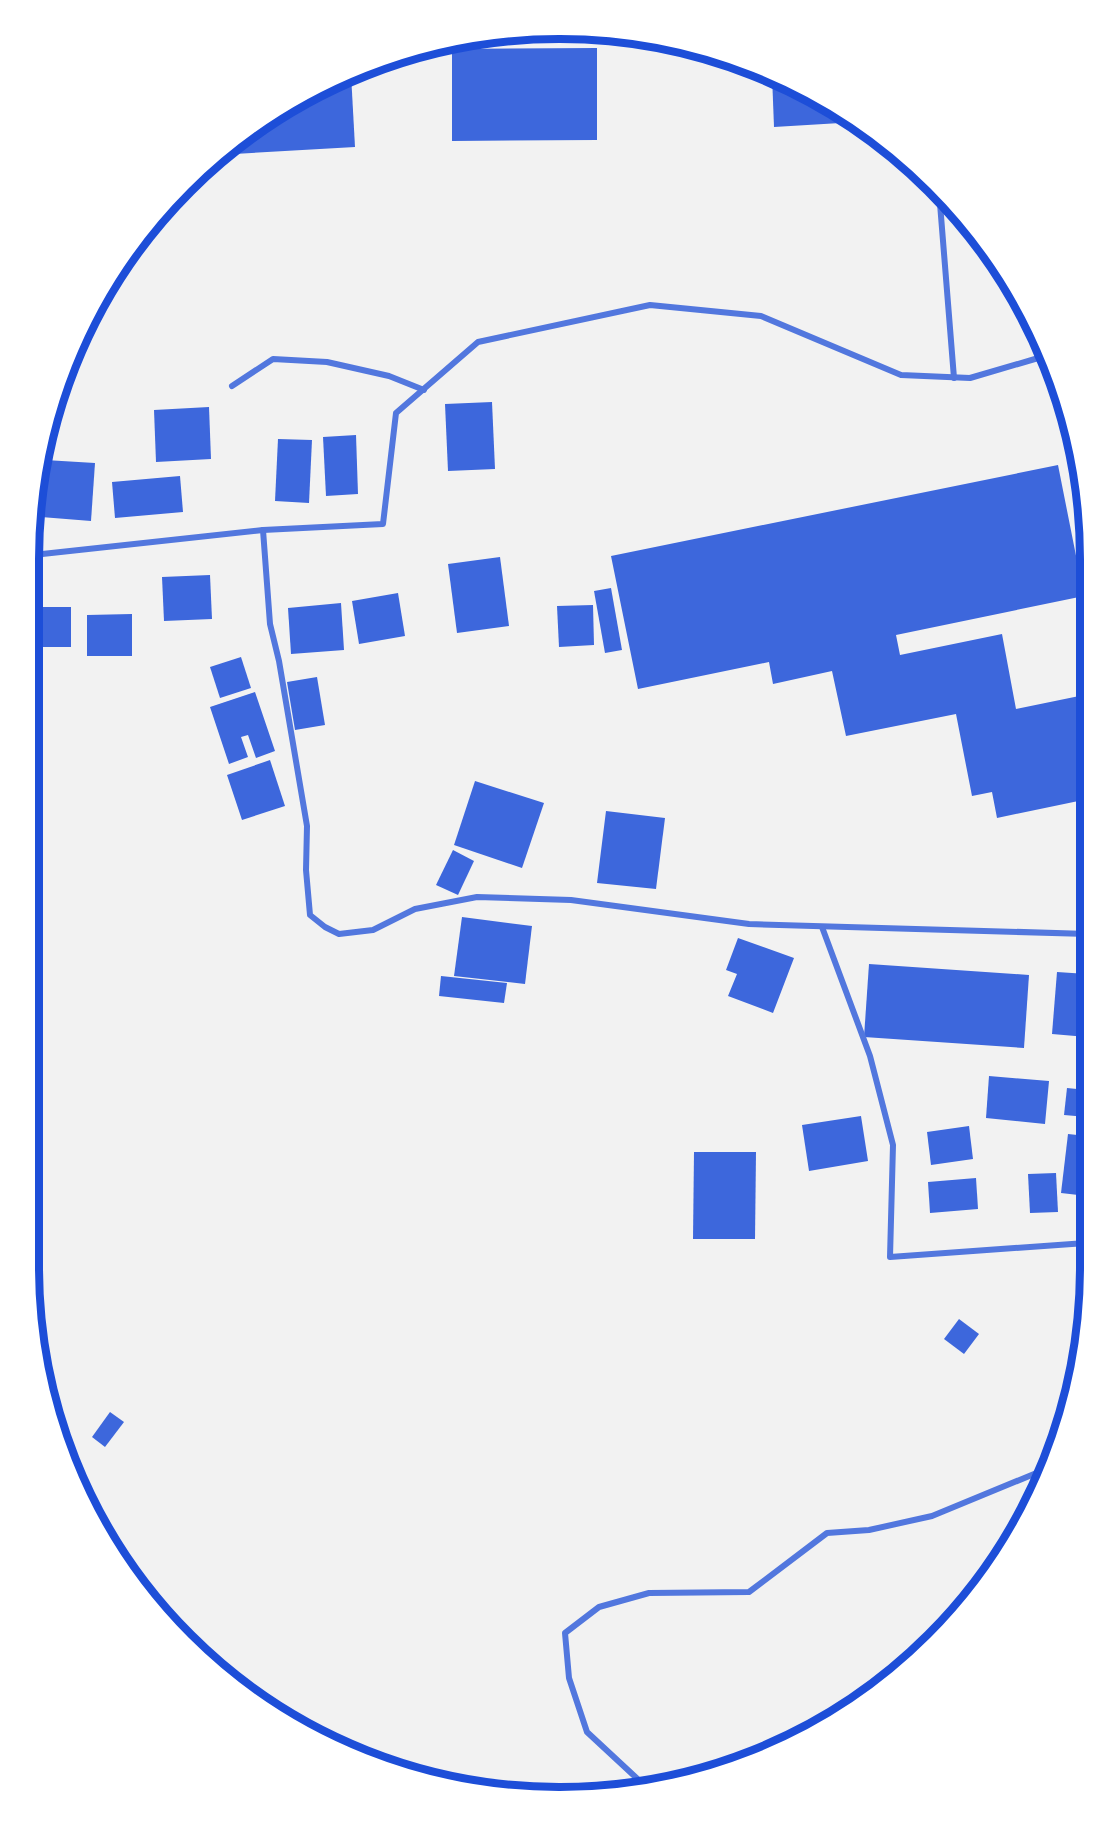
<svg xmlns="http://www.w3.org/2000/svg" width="1119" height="1826" font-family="'PT Sans',sans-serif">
  <rect width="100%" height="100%" fill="#f2f2f2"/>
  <!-- building -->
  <g fill="#3d67dc">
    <polygon points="597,48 597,140 452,141 452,49"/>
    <polygon points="351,74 355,147 217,155 294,100"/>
    <polygon points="772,75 794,83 857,122 774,127"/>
    <polygon points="492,402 495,469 448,471 445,404"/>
    <polygon points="209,407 211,459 156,462 154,410"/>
    <polygon points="356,435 358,494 326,496 323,437"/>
    <polygon points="278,439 312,440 309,503 275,501"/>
    <polygon points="45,460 95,463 91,521 41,517"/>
    <polygon points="1058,465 1084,596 896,635 900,655 1002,634 1016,709 1089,694 1088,799 997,818 992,792 972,796 956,714 846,736 832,671 773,684 769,662 638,689 611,556"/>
    <polygon points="180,476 183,512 115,518 112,482"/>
    <polygon points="500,557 509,626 457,633 448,564"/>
    <polygon points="210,575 212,619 164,621 162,577"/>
    <polygon points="611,588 622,650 605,653 594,591"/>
    <polygon points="398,593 405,636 359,644 352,601"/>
    <polygon points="341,603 344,650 291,654 288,608"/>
    <polygon points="593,605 594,645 559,647 557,606"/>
    <rect x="32" y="607" width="39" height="40"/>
    <polygon points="132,614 132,656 87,656 87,615"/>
    <polygon points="241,657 251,688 220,698 210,667"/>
    <polygon points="317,677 325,725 295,730 287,682"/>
    <polygon points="255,692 275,751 256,758 248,735 241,737 248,757 229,764 210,707"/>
    <polygon points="270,760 285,806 242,820 227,775"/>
    <polygon points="475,781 544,803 522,868 454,845"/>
    <polygon points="606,811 665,818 656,889 597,883"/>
    <polygon points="453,850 474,861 458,895 436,885"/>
    <polygon points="462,917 532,926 525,984 454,976"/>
    <polygon points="738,938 794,958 773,1013 728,996 737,974 726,970"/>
    <polygon points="869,964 1029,975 1024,1048 864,1037"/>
    <polygon points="1057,972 1087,974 1087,1037 1052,1034"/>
    <polygon points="441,976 507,983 504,1003 439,996"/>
    <polygon points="989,1076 1049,1081 1045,1124 986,1118"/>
    <polygon points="1067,1088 1087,1090 1087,1117 1064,1115"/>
    <polygon points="861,1116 868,1161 809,1171 802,1125"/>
    <polygon points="969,1126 973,1159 931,1165 927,1132"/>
    <polygon points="1068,1134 1087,1136 1087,1196 1061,1193"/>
    <polygon points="694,1152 756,1152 755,1239 693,1239"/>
    <polygon points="1056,1173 1058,1212 1030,1213 1028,1174"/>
    <polygon points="976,1178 978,1209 930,1213 928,1182"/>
    <polygon points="959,1319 979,1334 964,1354 944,1339"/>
    <polygon points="110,1412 124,1422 105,1447 92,1437"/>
  </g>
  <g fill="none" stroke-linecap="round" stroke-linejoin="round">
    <!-- minor -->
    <g stroke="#5277de" stroke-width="6">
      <polyline points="939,191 954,378"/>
      <polyline points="232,386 273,359 327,362 389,376 424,390"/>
      <polyline points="263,530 270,624 279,661 307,826 306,870 310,915 325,927 339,934 373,930 415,909 477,897 571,900 749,924 1088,934"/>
      <polyline points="33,555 263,530 383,524 396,413 478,342 650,305 761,316 901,375 970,378 1045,356"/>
      <polyline points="822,927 870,1056 893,1145 890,1257 1086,1243"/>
      <polyline points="643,1784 587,1732 569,1678 565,1633 599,1607 649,1593 749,1592 827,1533 869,1530 932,1516 1051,1467"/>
    </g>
  </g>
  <!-- crop -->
  <path d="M0 0H1119V1826H0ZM559 39H560A520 520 0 0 1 1080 559V1267A520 520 0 0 1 560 1787H559A520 520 0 0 1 39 1267V559A520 520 0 0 1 559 39Z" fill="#fff" fill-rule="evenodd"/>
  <path fill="none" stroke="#1d4ed8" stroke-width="8" d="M559 39H560A520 520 0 0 1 1080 559V1267A520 520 0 0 1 560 1787H559A520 520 0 0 1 39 1267V559A520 520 0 0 1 559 39Z"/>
</svg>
